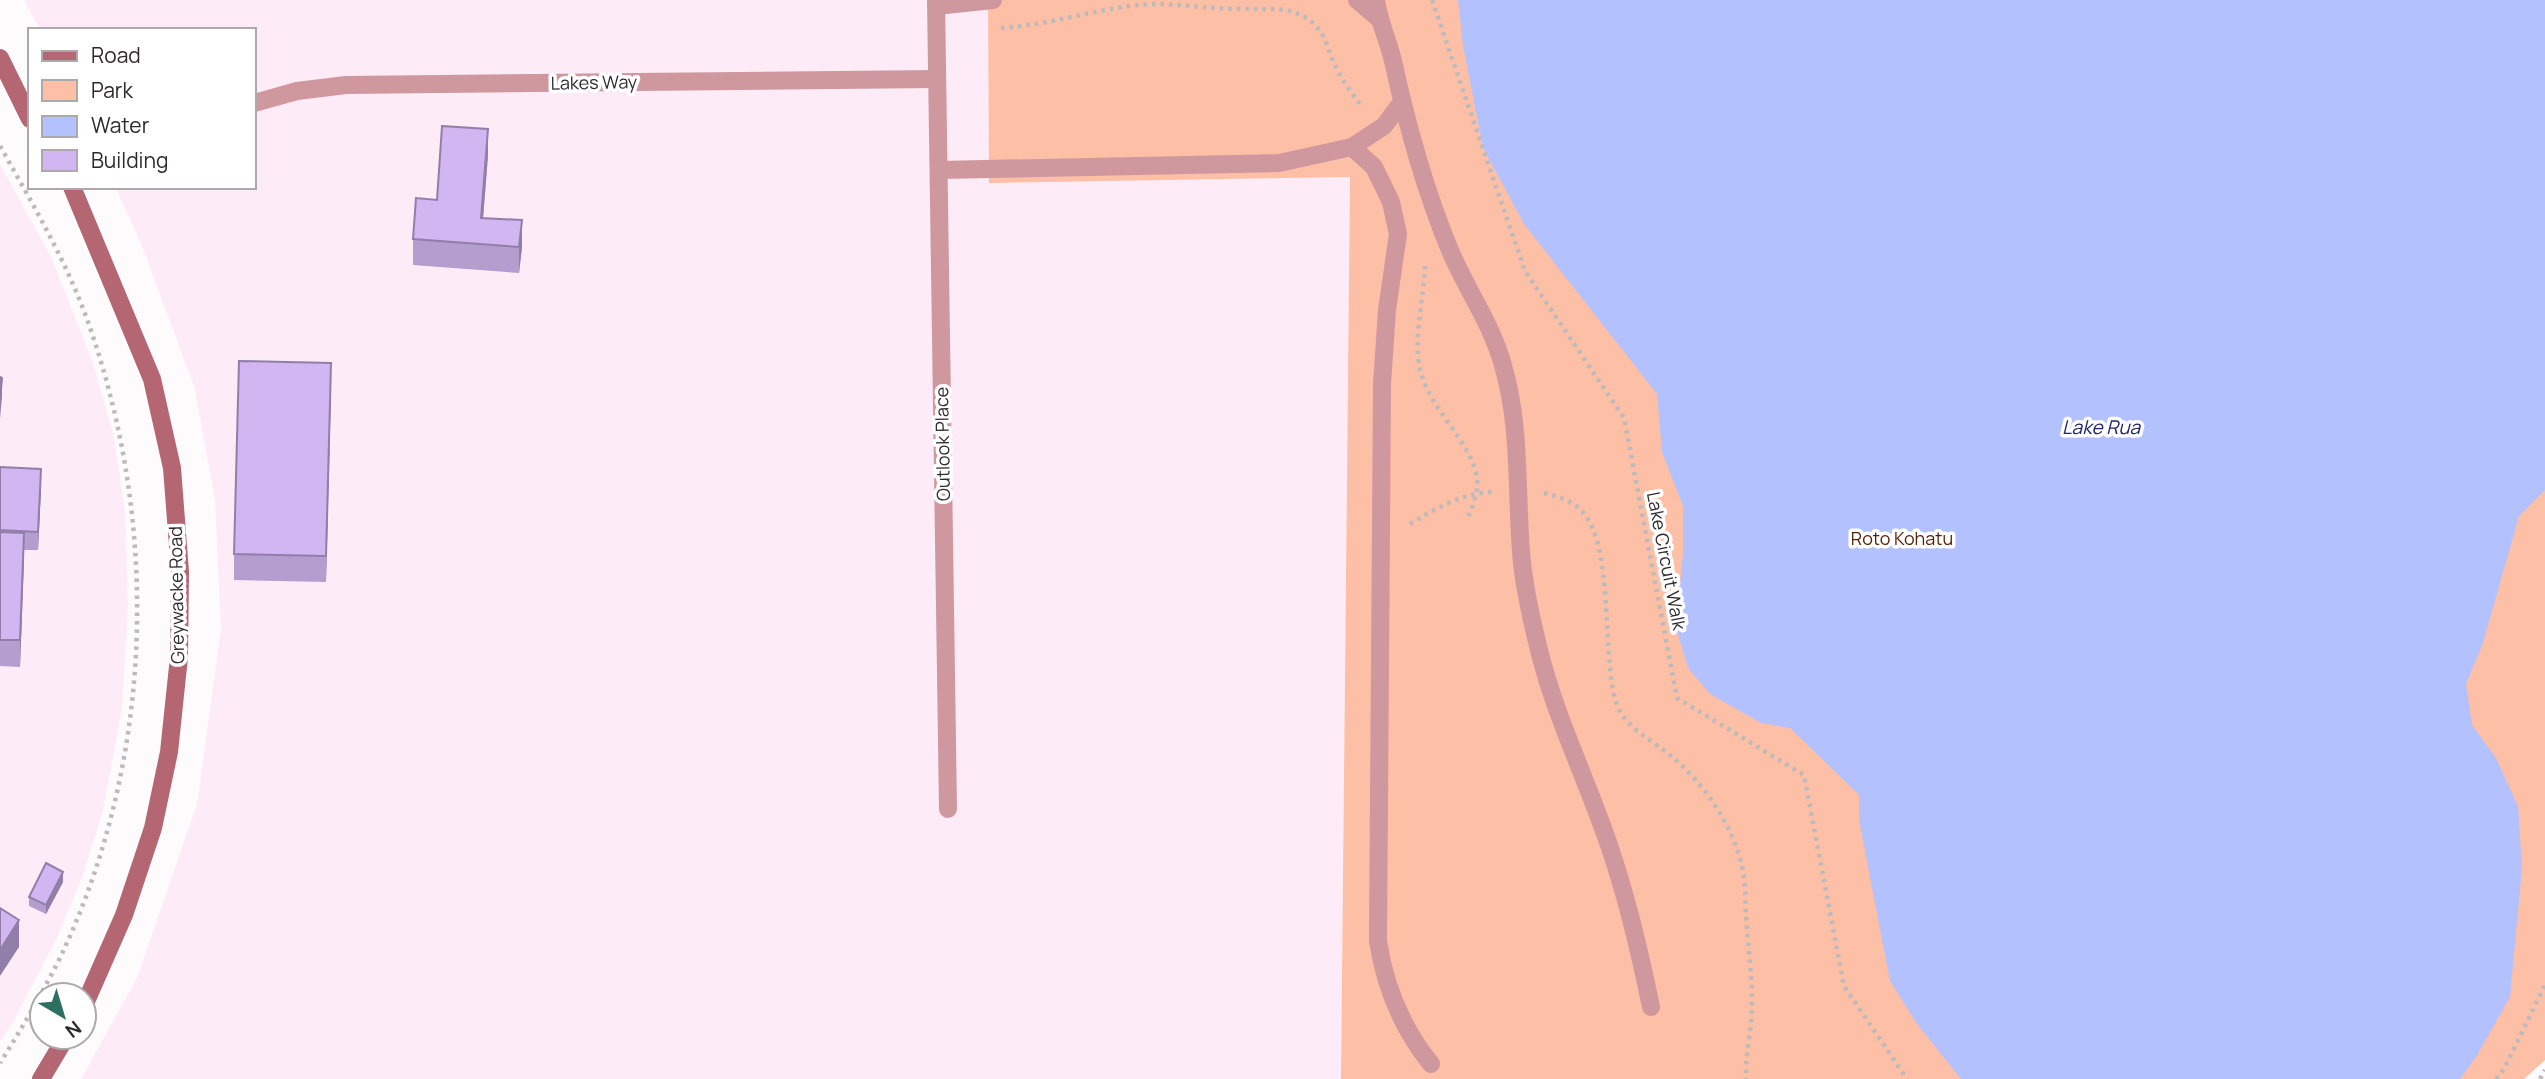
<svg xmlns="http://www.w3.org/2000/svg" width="2545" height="1079" font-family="Manrope,sans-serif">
  <rect width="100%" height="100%" fill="#fdfbfc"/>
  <!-- built -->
  <g fill="#fdecf7">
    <polygon points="24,0 988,0 989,183 1350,177 1341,1079 81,1079 137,978 197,804 221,629 215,499 194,386 140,241 115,187 254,187 254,30 40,30"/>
    <polygon points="0,164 51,257 92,360 114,437 125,511 128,608 122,709 103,810 83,875 57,938 13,1022 0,1042"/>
  </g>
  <!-- green -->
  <polygon fill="#fdbfa5" points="988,0 2545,0 2545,1060 2524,1079 1341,1079 1350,177 989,183"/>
  <!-- water -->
  <polygon fill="#b3c2fe" points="1458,0 2545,0 2545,490 2519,516 2483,643 2466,684 2472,725 2496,758 2518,806 2522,868 2510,997 2476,1057 2460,1079 1961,1079 1917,1024 1890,981 1859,820 1859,795 1790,728 1761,723 1710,694 1688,668 1676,628 1683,554 1683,506 1662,452 1657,394 1524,224 1483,148 1463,46"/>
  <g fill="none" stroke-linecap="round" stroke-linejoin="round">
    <!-- path -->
    <g stroke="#bdbabc" stroke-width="4.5" stroke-dasharray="3.5 5" stroke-linecap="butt">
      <polyline points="1432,0 1525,271 1624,418 1677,698 1804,775 1844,986 1907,1079"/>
      <path d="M1001,28C1048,25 1092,10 1138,5C1173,2 1206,9 1240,9C1268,10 1294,4 1315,25C1326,36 1328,50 1334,63C1341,79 1352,94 1363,108"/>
      <path d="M0,146C32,203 66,260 88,322C161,528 154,764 58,962C40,997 21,1030 0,1063"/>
      <path d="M1425,266C1424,299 1413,336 1420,369C1427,406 1473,444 1477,478C1479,492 1472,507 1467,520"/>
      <path d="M1544,493C1557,496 1573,501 1582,511C1615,548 1601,652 1616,702C1624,728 1653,740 1672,757C1705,784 1736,830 1743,872C1746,886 1745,901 1746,915C1748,945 1752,975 1752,1005C1752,1030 1745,1055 1746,1079"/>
      <path d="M1410,524C1435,509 1462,493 1492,492"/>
      <polyline points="2496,1079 2504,1069 2545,985"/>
      <polyline points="2540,1079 2545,1070"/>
    </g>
    <!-- lane -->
    <g stroke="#cf989f" stroke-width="18">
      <polyline points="1357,0 1378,18"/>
      <path d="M1376,0C1379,22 1388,40 1393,61C1407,125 1424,187 1449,248C1465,287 1490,321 1502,362C1521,424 1516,488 1521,551C1523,584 1531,618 1539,650C1556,719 1588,782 1610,848C1628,901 1640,953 1651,1007"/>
      <polyline points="936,6 993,0"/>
      <path d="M1352,147L1374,167L1391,202L1398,234L1387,310L1382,384L1378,941C1385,987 1402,1028 1431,1064"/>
      <polyline points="939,170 1279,163 1352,147 1384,126 1401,103"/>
    </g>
    <!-- street -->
    <g stroke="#cf989f" stroke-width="18">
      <polyline points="936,0 948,809"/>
      <polyline points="254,103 297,91 346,85 937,79"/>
    </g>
    <!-- secondary -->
    <g stroke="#b46773" stroke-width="18">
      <polyline points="0,58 30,119"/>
      <polyline points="72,187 152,379 172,468 180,572 179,657 169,752 153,828 124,915 84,1006"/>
      <polyline points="41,1079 66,1037"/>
    </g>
  </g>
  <!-- wall -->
  <g fill="#b49dcf">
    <polygon points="488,155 483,218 522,247 519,273 413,265 413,239 437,200"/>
    <polygon points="331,390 326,582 234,580 234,554"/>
    <polygon points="0,467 41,487 38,550 24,550 20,667 0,666"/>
    <polygon points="63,882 46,914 29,906 29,897"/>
  </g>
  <!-- shaded-wall -->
  <g fill="#927fa9">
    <polygon points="488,129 488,155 481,244 481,218"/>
    <polygon points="522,220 522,247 519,273 519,247"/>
    <polygon points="331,363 331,390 326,582 326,556"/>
    <polygon points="2,378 2,396 0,419 0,401"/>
    <polygon points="41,469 41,487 38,550 38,532"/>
    <polygon points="24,533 24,560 20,667 20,640"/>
    <polygon points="63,872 63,882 46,914 46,905"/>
    <polygon points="19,920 19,947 0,976 0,950"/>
  </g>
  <!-- building -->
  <g fill="#d1b6f1" stroke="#927fa9" stroke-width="2">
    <polygon points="442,126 488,129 481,218 522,220 519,247 413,239 416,198 437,200"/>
    <polygon points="239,361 331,363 326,556 234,554"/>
    <polygon points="0,377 2,378 0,401"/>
    <polygon points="0,467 41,469 38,532 0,530"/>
    <polygon points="0,532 24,533 20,640 0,640"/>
    <polygon points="46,863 63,872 46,905 29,897"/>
    <polygon points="0,908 19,920 0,950"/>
  </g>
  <g text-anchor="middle" stroke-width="7" stroke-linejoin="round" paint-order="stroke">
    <!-- street labels -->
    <g font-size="18" fill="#2e292d" stroke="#fff">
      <text transform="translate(594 83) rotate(-1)" y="6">Lakes Way</text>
      <text transform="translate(943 444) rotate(-91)" y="6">Outlook Place</text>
      <text transform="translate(1666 561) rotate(79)" y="6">Lake Circuit Walk</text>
      <text transform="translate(177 595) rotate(-91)" y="6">Greywacke Road</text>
    </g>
    <!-- park labels -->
    <g font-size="18" fill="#581e02" stroke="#fff">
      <text x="1902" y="545">Roto Kohatu</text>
    </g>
    <!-- water labels -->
    <g font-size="19" font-style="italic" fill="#202569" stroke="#fff">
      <text x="2101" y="434">Lake Rua</text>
    </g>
  </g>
  <!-- legend -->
  <rect x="28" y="28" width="228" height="161" fill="#ffffff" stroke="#aba9ab" stroke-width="2"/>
  <rect x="42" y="51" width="35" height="10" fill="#b46773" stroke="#aba9ab" stroke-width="2"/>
  <text x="91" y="63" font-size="21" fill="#2e292d">Road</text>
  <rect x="42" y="80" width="35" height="21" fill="#fdbfa5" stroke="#aba9ab" stroke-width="2"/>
  <text x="91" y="98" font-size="21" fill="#2e292d">Park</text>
  <rect x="42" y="116" width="35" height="21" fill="#b3c2fe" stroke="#aba9ab" stroke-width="2"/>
  <text x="91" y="133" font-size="21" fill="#2e292d">Water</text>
  <rect x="42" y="150" width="35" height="21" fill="#d1b6f1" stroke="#aba9ab" stroke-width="2"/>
  <text x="91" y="168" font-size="21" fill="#2e292d">Building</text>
  <!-- north arrow -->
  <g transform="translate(63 1016) rotate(142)"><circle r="33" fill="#ffffff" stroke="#aba9ab" stroke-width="2"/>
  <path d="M0-5L12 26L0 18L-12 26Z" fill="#2d7061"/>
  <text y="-10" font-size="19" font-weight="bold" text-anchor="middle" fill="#2e292d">N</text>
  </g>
</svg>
